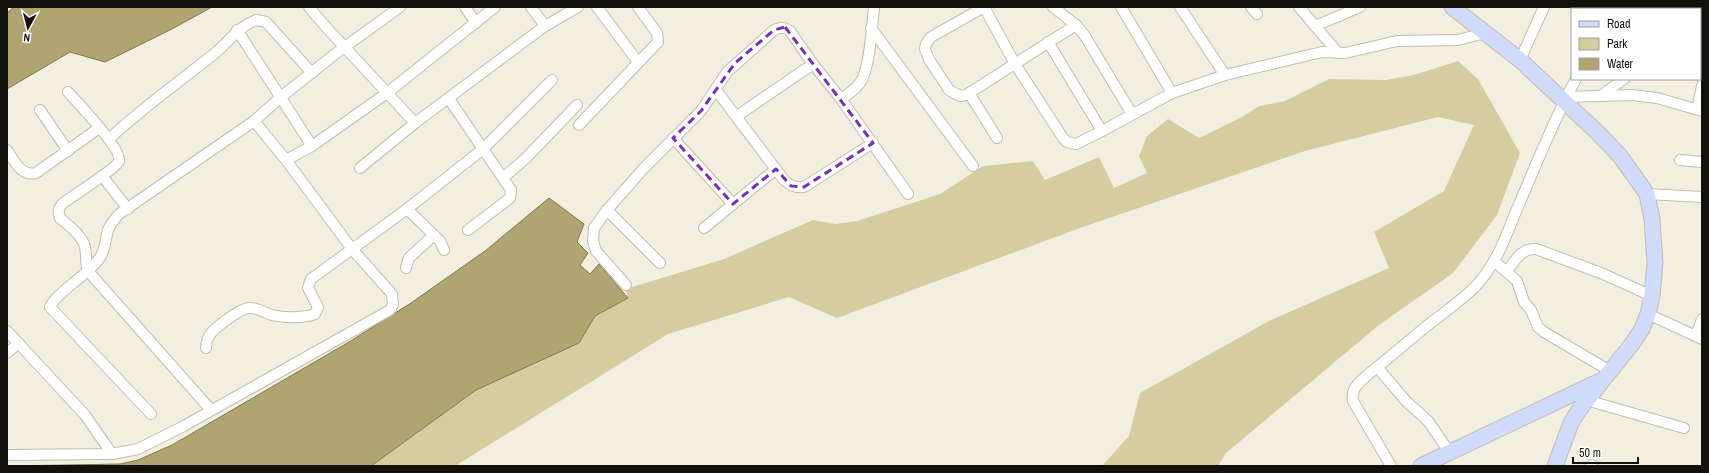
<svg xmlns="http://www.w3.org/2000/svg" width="1709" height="473" font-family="'Archivo Narrow',sans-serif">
  <rect width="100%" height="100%" fill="#f2efe0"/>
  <!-- green -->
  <polygon fill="#d5cca0" points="1458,61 1478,79 1520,153 1497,215 1453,273 1379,325 1226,453 1218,466 1102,466 1129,436 1140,393 1269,321 1389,268 1374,232 1444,191 1474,125 1438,117 1305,151 1080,228 837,318 789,297 668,334 455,466 371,466 476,390 579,343 595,316 628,298 626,289 724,259 813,220 835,224 857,221 940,194 983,166 1033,161 1045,180 1099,157 1114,188 1147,173 1139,156 1147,136 1168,119 1199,138 1242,117 1259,106 1285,101 1329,79 1386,80 1414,75"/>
  <!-- water -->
  <g fill="#b0a470" stroke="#817852">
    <polygon points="14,7 212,7 170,30 105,62 70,52 7,89 7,13"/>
    <polygon points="549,198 584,224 577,242 588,253 580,265 590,274 599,264 628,298 595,316 579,343 476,390 371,466 7,466 120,464 138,460 172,445 349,342 411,303 485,251"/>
  </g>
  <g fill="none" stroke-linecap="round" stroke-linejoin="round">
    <defs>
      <g id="street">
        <polyline points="309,7 325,26 415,123"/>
        <polyline points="465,7 476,23"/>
        <polyline points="531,7 545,26 578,7"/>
        <polyline points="597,7 638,62"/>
        <path d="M874,7C872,25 870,69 860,83C855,90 848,94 841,99L908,194"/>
        <polyline points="984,7 931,37 926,44 925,49 930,61 949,90 960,96 966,95 1076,25 1085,36 1132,114"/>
        <polyline points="984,7 1015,64 1063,138 1067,142 1076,144 1102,131 1172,93 1121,7"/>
        <polyline points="1053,7 1076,25"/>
        <polyline points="1180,7 1225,75 1322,52 1345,53 1397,41 1458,40 1485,33"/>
        <polyline points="1251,7 1257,14"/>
        <polyline points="1299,7 1338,53"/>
        <polyline points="1577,7 1580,9"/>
        <polyline points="1691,7 1702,9"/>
        <polyline points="1615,9 1616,7"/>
        <polyline points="1315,26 1360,7"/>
        <polyline points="871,28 973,166"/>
        <polyline points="237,30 312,146 286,160"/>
        <polyline points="1700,41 1702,42"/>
        <polyline points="1048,42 1102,131"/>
        <polyline points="1520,60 1544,7"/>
        <polyline points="1700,76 1702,77"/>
        <path d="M716,90L784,180C791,186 795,188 804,187L873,143"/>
        <path d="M68,92C78,103 122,149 119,161C117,168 71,197 62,204C58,209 58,212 60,218C69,226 82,235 85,247C87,255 85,263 88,271L211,410"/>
        <polyline points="969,93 997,138"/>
        <polyline points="1172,93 1225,75"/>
        <polyline points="1602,95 1624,79"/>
        <polyline points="1566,97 1632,95 1657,98 1702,111"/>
        <polyline points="449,99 511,190 510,198 468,230"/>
        <polyline points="1697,109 1702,86"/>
        <polyline points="40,110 68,151"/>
        <polyline points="737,116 813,64"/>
        <polyline points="579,125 658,42 657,33 638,7"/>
        <polyline points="673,138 733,204"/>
        <path d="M109,139C142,108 179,82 214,54C231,40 235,29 256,20L266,22L312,73"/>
        <polyline points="312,146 387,93 495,7"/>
        <path d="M7,150C14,160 21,177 36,173L99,128"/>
        <polyline points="1680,160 1702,162"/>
        <polyline points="360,168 415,123 545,26"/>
        <polyline points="102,176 128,209"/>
        <polyline points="503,178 525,159 577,105"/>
        <polyline points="1647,194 1702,197"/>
        <polyline points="407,209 440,241 444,250"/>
        <polyline points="607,210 660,263"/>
        <polyline points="704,228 776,169"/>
        <polyline points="1495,262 1517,281 1524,302 1531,310 1538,327 1544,332 1610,371"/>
        <polyline points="406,268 409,258 434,235"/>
        <path d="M1507,271C1515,261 1521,248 1536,249L1601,273L1652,296"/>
        <path d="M626,285L596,251L593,241L594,228L607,210L644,168L701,111L727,72L774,30C781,27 784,27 790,31L813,64L841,99"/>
        <polyline points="1648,314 1702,339"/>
        <polyline points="7,331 85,415 112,454"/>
        <polyline points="1696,336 1702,319"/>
        <path d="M206,348C206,343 207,340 209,336C214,328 239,309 249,308C257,307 264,313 272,315C284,318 304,318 315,314L318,307L308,288L311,279L407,209L483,149L552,80"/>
        <polyline points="7,353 19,343"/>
        <polyline points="1377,367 1406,401 1428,421 1450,453"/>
        <polyline points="1586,400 1684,428"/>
        <path d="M151,414L50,307L53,302C66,286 86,276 99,259C106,250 105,240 108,230C110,224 115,219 119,214L254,121L281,97L335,54L400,7"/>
        <polyline points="7,455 112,454 138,449 182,427 390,310 393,305 392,294 352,249 286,160 254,121"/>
        <path d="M1391,466L1353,401C1352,395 1353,389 1358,384C1366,375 1378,367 1387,359C1404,345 1420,331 1437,318C1450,308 1464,298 1476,286C1497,263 1506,236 1517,209C1536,165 1553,121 1576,79"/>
        <polyline points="1591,466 1592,465"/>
      </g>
      <g id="secondary">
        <polyline points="1452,7 1520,60 1598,133 1620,156 1647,194 1652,219 1655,263 1652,296 1648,314 1642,329 1632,344 1579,410 1571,423 1555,466"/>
        <polyline points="1421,466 1598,382"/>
      </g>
    </defs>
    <!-- street casing -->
    <use href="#street" stroke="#c1beaf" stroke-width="12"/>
    <!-- secondary casing -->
    <use href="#secondary" stroke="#c1beaf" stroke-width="17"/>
    <!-- street -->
    <use href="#street" stroke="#fff" stroke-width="10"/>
    <!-- secondary -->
    <use href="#secondary" stroke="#d0dafa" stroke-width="15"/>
  </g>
  <!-- marked area -->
  <path fill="none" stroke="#7b2cbf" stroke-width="3" stroke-dasharray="8 5" stroke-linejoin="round" d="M785,27L873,143L804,187L791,186L776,169L733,204L673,138L701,111L735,63L774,30Z"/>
  <!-- border -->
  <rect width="1709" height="473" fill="none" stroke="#12110c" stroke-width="16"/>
  <!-- legend -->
  <rect x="1571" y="8" width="130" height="72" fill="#ffffff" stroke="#a0a09e"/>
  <rect x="1579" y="21" width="20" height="6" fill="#d0dafa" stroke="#a0a09e"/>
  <text x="1607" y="28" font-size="12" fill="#12110c">Road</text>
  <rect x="1579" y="38" width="20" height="12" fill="#d5cca0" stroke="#a0a09e"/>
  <text x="1607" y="48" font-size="12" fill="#12110c">Park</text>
  <rect x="1579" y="58" width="20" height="12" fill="#b0a470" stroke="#a0a09e"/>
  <text x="1607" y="68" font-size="12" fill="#12110c">Water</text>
  <!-- north arrow -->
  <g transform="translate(28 28) rotate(187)" stroke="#ffffff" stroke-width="3" paint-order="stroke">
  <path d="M0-3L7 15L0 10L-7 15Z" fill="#12110c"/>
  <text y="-6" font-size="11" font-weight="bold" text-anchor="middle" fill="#12110c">N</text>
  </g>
  <!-- scale -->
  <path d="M1573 457v6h65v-6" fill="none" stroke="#12110c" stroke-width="2"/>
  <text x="1579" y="457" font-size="12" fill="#12110c" stroke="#ffffff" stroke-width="3" paint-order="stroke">50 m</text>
</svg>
